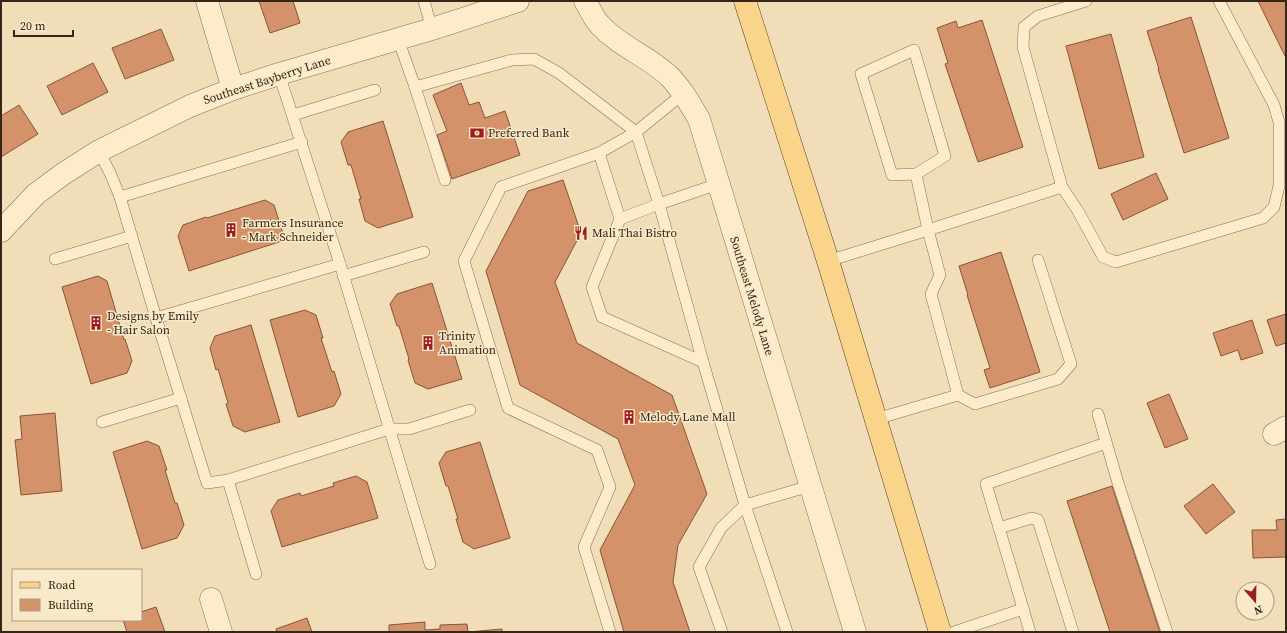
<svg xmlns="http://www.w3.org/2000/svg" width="1287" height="633" font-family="'Source Serif 4',serif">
  <rect width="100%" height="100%" fill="#f1deb8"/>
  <!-- building -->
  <g fill="#d39269" stroke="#895435">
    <polygon points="259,1 293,1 300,23 270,33"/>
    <polygon points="1258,1 1286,1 1286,55 1285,56"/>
    <polygon points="1191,17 1229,138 1184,153 1158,69 1159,69 1147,31"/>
    <polygon points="982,20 1023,147 978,162 945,64 948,63 937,28 956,21 958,28"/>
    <polygon points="161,29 174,60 125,79 112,48"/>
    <polygon points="1111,34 1144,157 1099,169 1066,46"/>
    <polygon points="93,63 108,92 62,115 47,86"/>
    <polygon points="461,83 469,105 479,102 485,118 505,111 520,155 452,179 437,135 447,131 433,95"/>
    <polygon points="19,105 38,134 1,157 1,116"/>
    <polygon points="383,121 413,217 378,228 365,221 359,199 361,199 351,165 348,165 341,142 348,132"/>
    <polygon points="1156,173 1168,199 1123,220 1111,194"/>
    <polygon points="563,180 581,233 555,282 577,343 672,395 707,494 678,545 673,582 690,632 624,632 600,550 635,485 618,439 520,385 486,271 528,191"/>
    <polygon points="265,200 274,205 285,240 189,271 178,236 183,225 206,217 207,218"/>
    <polygon points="1001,252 1040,372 990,388 984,370 990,368 967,295 968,295 959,266"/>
    <polygon points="98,276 107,281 124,340 125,339 132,361 127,373 91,384 62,287"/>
    <polygon points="432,283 462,379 428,389 415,383 408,360 409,359 399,326 397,326 390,304 397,294"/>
    <polygon points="305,310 316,315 323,338 321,338 332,372 334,371 341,394 334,406 298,417 270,320"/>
    <polygon points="1286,314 1286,343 1276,346 1267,320"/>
    <polygon points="1252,320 1263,353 1241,360 1238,350 1221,356 1213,333"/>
    <polygon points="251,325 280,422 245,432 233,426 226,404 228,403 218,369 216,370 210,348 215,336"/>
    <polygon points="1169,394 1188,439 1165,448 1147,403"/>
    <polygon points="55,413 62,491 21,495 15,440 22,439 20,416"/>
    <polygon points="147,441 159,446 167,470 165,470 175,503 177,503 184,525 177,538 142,549 113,452"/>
    <polygon points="480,442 510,538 474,549 463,542 456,519 458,519 448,486 446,486 439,463 446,452"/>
    <polygon points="356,476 367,482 378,518 282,547 271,511 278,500 300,493 301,496 334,486 333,483"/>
    <polygon points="1213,484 1235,512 1206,534 1184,506"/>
    <polygon points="1112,486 1160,632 1110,632 1067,501"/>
    <polygon points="1286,519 1286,557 1253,558 1252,530 1277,530 1276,520"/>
    <polygon points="156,607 165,632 127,632 123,620 141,620 141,612"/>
    <polygon points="307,618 312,632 277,632 276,629"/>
    <polygon points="425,622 425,630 440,629 440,625 467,624 468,632 502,629 502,632 389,632 389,625"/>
  </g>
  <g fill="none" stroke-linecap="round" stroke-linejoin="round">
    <defs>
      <g id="service">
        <polyline points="424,1 432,29"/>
        <polyline points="1086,1 1038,16 1024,27 1023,47 1062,187 1078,211 1103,257 1116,262 1263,218 1274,207 1279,186 1279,122 1274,105 1219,1"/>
        <polyline points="398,39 415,87 512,60 534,59 559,73 636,132 659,204 703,362"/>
        <polyline points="279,74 340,264 430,564"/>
        <polyline points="415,87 445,180"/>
        <polyline points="293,115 375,90"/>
        <polyline points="99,151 110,173 120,197 156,318 207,483 228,480 389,429 409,429 470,410"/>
        <polyline points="599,153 636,132 684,93"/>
        <polyline points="120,197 302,142"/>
        <polyline points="620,219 659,204 718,184"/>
        <polyline points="55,259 132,236"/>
        <polyline points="828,261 928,230 916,174 892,175 861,74 914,50 945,156 916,174"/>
        <polyline points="343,276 424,252"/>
        <polyline points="156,318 340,264"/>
        <polyline points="958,395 931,294 940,275 928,230 1062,187"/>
        <polyline points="1098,414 1118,483 1167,632"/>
        <polyline points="876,419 958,395 975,404 1058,379 1071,364 1038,260"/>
        <polyline points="102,422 181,398"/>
        <polyline points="228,480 256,574"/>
        <polyline points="999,528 1032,518 1038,520 1073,632"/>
        <polyline points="610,632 584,547 610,487 597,450 508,408 464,261 501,187 599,153 620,219 592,287 602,317 703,362 745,505 721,528 699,567 722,632"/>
        <polyline points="787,632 745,505 810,486"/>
        <polyline points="954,632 1023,609"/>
        <polyline points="1030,632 986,484 1106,443"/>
      </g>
      <g id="minor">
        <polyline points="207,1 233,89"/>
        <path d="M585,1C590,9 594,19 600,25C620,47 648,56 669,76C682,89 690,104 699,119L855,632"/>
        <polyline points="1,231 36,194 63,174 99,151 190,106 233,89 279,74 432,29 518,1"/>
        <polyline points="1274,434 1286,427"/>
        <polyline points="211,599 221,632"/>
      </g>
      <polyline id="primary" points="745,1 828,261 940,632"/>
    </defs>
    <!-- service casing -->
    <use href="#service" stroke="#886d52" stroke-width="12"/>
    <!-- minor casing -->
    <use href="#minor" stroke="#886d52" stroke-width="23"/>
    <!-- primary casing -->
    <use href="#primary" stroke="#553b27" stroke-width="23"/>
    <!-- service -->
    <use href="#service" stroke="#fceccb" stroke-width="11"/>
    <!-- minor -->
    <use href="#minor" stroke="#fceccb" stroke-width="22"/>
    <!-- primary -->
    <use href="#primary" stroke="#fad48a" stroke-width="22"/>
  </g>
  <!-- icons -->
  <defs>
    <symbol id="bank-bare" viewBox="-9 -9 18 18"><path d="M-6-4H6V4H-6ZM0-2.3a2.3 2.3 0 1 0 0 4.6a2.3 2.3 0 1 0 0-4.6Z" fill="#9c1d21" stroke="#f8e9c8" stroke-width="2.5" paint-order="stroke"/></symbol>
    <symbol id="building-bare" viewBox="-9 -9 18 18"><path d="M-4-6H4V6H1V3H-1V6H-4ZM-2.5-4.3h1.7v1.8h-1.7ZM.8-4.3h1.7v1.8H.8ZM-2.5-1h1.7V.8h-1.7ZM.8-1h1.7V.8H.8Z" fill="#9c1d21" stroke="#f8e9c8" stroke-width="2.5" paint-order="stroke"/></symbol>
    <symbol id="restaurant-bare" viewBox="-9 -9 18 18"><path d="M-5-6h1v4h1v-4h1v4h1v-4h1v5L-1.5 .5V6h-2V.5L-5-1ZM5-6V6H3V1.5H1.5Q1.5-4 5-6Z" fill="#9c1d21" stroke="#f8e9c8" stroke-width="2.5" paint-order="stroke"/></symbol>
  </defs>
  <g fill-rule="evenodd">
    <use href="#bank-bare" x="467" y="123" width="20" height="20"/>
    <use href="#building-bare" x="221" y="220" width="20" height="20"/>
    <use href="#restaurant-bare" x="571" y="223" width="20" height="20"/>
    <use href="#building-bare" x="86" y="313" width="20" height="20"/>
    <use href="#building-bare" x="418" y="333" width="20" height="20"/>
    <use href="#building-bare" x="619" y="407" width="20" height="20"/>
  </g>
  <g text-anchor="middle" stroke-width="3" stroke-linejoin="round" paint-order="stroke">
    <!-- street labels -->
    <g font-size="12" fill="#352618" stroke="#f8e9c8">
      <text transform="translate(267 80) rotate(-18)" y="4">Southeast Bayberry Lane</text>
      <text transform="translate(752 296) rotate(73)" y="4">Southeast Melody Lane</text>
    </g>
    <!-- poi labels -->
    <g font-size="12" fill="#352618" stroke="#f8e9c8" text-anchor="start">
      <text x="488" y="137">Preferred Bank</text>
      <text x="242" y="227">Farmers Insurance<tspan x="242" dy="14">- Mark Schneider</tspan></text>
      <text x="592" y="237">Mali Thai Bistro</text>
      <text x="107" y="320">Designs by Emily<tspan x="107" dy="14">- Hair Salon</tspan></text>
      <text x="439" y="340">Trinity<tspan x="439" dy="14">Animation</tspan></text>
      <text x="640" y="421">Melody Lane Mall</text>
    </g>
  </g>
  <!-- border -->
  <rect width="1287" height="633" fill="none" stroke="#352618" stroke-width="4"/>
  <!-- legend -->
  <rect x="12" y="569" width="130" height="52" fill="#f8e9c8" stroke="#aa9b82"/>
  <rect x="20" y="582" width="20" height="6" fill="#fad48a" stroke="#aa9b82"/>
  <text x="48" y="589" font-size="12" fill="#352618">Road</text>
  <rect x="20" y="599" width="20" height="12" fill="#d39269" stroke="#aa9b82"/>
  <text x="48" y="609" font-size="12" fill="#352618">Building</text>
  <!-- north arrow -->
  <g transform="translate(1255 601) rotate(160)"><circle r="19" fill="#f8e9c8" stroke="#aa9b82"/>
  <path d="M0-3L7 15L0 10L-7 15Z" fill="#9c1d21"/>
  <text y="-6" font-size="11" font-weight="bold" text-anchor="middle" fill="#352618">N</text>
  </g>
  <!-- scale -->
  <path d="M14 30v6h59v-6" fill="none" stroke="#352618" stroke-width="2"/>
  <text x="20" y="30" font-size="12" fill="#352618" stroke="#f8e9c8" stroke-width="3" paint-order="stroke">20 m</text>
</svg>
